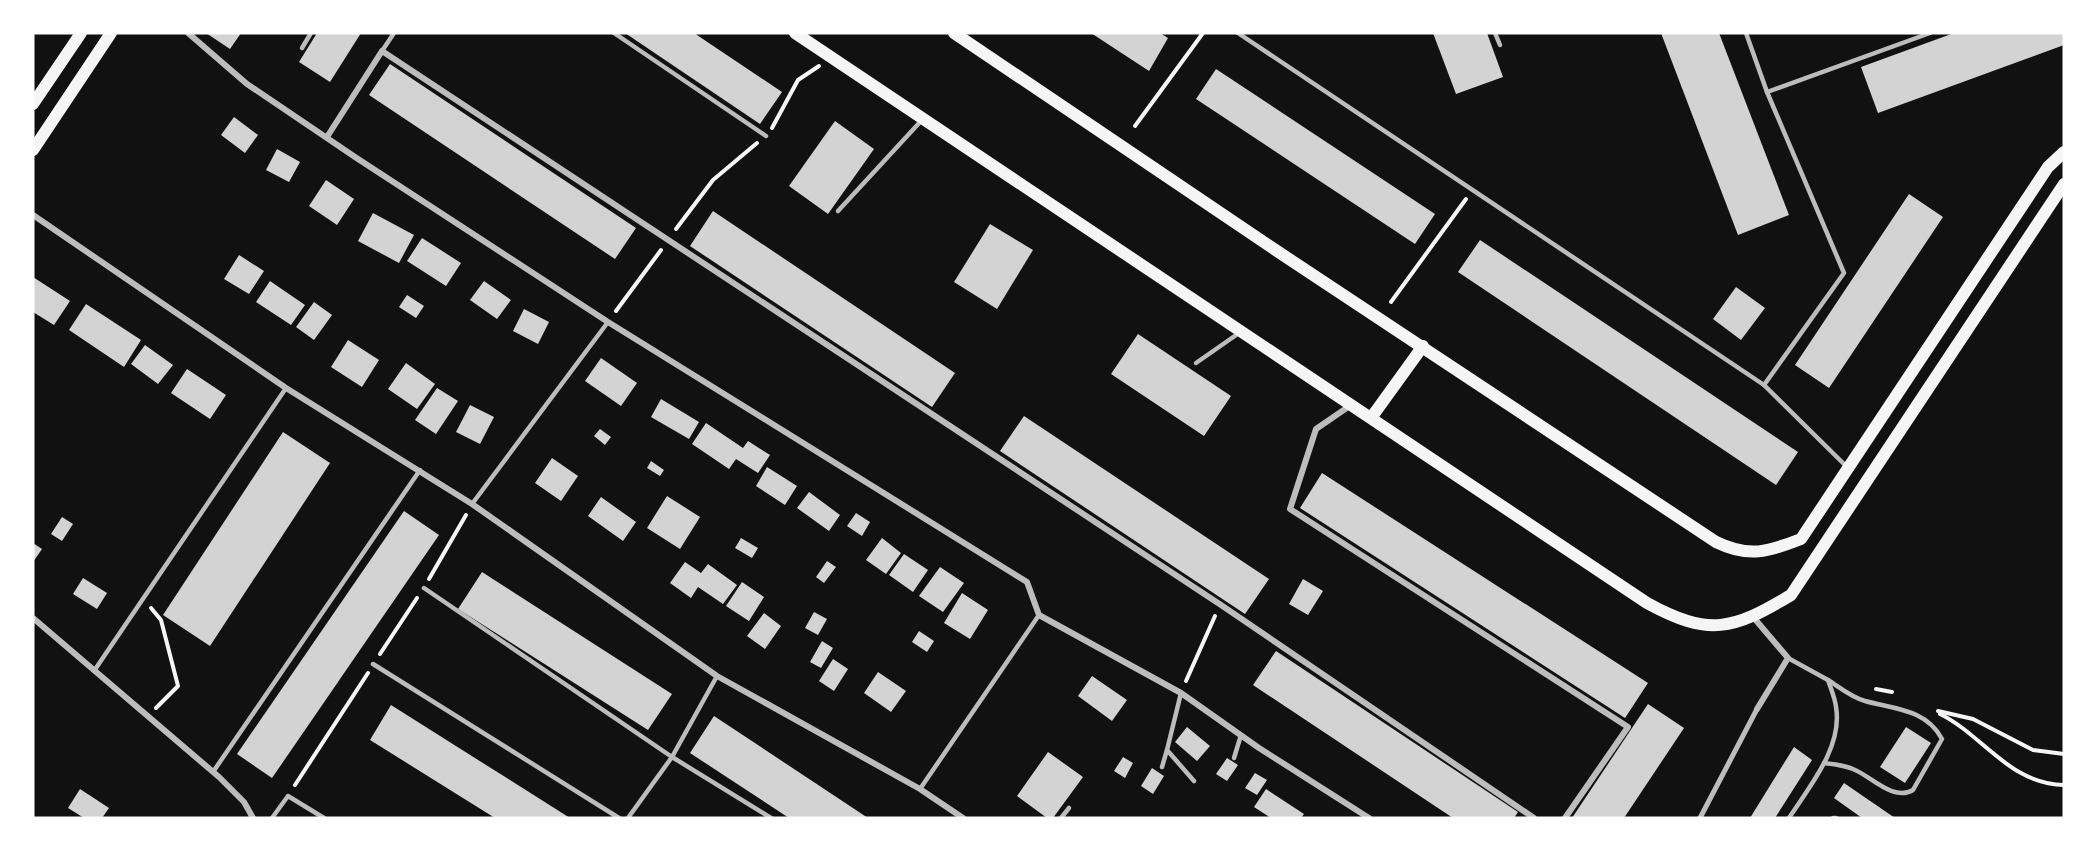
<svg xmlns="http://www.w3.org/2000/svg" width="2097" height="851" font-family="'Exo 2',sans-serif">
  <rect width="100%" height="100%" fill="#111"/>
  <!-- building -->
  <g fill="#d3d3d3">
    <polygon points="206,33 241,33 230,49"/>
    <polygon points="317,33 361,33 330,82 299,62"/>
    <polygon points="625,33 694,33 782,92 760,124"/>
    <polygon points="1091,33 1160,33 1168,38 1149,71"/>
    <polygon points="1433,33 1487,33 1503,77 1456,94"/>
    <polygon points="1661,33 1719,33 1789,215 1738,235"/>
    <polygon points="1954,33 2064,33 2064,45 1878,113 1861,67"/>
    <polygon points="390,64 636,228 615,259 369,95"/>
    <polygon points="1216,69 1435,214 1415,244 1196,99"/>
    <polygon points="234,117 258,135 245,153 221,135"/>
    <polygon points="835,121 874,149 828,214 789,186"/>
    <polygon points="277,149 300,162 289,182 266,170"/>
    <polygon points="326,180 354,199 337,225 309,206"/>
    <polygon points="1909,194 1943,217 1829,388 1795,365"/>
    <polygon points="713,211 955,373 932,407 690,246"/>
    <polygon points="373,213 414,235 399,263 358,241"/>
    <polygon points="990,224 1033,250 997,309 954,282"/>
    <polygon points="422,238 461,263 446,286 407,261"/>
    <polygon points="1480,240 1798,452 1776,485 1458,272"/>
    <polygon points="239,255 264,271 249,294 224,279"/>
    <polygon points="33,277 70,301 54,325 33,312"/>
    <polygon points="270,281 305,305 291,325 256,302"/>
    <polygon points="484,281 511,300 497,319 470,300"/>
    <polygon points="1736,287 1765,308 1741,340 1713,319"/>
    <polygon points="407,295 424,306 416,318 399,307"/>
    <polygon points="314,302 332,315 314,340 296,327"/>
    <polygon points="86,304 141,340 124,367 69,330"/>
    <polygon points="524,309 549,322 538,344 513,331"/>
    <polygon points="1138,334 1231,396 1204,436 1111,374"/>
    <polygon points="348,340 379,360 362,387 331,367"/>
    <polygon points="145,345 173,365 158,384 131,364"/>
    <polygon points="601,358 637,383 621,406 585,381"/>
    <polygon points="406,363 435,384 417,409 388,389"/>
    <polygon points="187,369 226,395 210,419 171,393"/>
    <polygon points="437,388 458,401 436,434 415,420"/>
    <polygon points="661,399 699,422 689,439 651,417"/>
    <polygon points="470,405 494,417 480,444 456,432"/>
    <polygon points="1024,416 1269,579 1245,614 1000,451"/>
    <polygon points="706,423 743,448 748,441 770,455 758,473 736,459 729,469 692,444"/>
    <polygon points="600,429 611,437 605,445 594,436"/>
    <polygon points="283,432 330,463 210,646 163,615"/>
    <polygon points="552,458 578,476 561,501 535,483"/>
    <polygon points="651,461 664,470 660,476 647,468"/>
    <polygon points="767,467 797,486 785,505 756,486"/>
    <polygon points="1322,473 1648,683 1625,718 1300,508"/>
    <polygon points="809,492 840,515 829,531 797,508"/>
    <polygon points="667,496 700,517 680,549 647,528"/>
    <polygon points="601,497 636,522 623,541 588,516"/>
    <polygon points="404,511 439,535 272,778 237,754"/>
    <polygon points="856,513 870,522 862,536 847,526"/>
    <polygon points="62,517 73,524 62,541 51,534"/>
    <polygon points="741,538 758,548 752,558 735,548"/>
    <polygon points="882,538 901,553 886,574 866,560"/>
    <polygon points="33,543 42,549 33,562"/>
    <polygon points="904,554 928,570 913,592 889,575"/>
    <polygon points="827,561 836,567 824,583 816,577"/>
    <polygon points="685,562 701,573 708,564 737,585 723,604 698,587 691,598 670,583"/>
    <polygon points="940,567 964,583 943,612 919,596"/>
    <polygon points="482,572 672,694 648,730 458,609"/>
    <polygon points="83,578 107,593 97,609 73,594"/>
    <polygon points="1303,579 1323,591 1308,615 1289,604"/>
    <polygon points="742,582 764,597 749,621 726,606"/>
    <polygon points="962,593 988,610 970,639 944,623"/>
    <polygon points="814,612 827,619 818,635 805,628"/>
    <polygon points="764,613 781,626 765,649 747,636"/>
    <polygon points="919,631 934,641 927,652 912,642"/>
    <polygon points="822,641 833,648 821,668 810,662"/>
    <polygon points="1276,651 1518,812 1514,818 1453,818 1253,685"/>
    <polygon points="833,659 848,669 834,691 819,681"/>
    <polygon points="878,672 906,691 891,712 864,693"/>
    <polygon points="1092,676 1127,700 1112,721 1078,696"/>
    <polygon points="1648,704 1684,728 1624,818 1572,818"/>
    <polygon points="391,705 570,818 495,818 370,740"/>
    <polygon points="714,716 868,818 789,818 690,753"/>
    <polygon points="1187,727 1210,746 1197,761 1175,742"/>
    <polygon points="1906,727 1931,743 1905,783 1880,767"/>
    <polygon points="1794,747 1812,760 1775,818 1750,818"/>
    <polygon points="1048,752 1083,777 1053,818 1047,818 1017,796"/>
    <polygon points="1123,757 1133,763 1125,778 1114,771"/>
    <polygon points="1227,758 1238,765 1227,781 1216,774"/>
    <polygon points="1152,768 1164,776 1153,794 1141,786"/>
    <polygon points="1255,773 1267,780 1257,795 1245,788"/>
    <polygon points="1844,783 1895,818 1862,818 1834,798"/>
    <polygon points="80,789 109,808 102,818 84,818 68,808"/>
    <polygon points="1266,789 1304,814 1301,818 1271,818 1254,807"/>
  </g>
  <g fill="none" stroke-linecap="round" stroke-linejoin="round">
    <!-- path -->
    <g stroke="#f5f5f5" stroke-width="4">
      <polyline points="1135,126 1203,33"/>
      <polyline points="772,128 798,80 819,66"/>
      <polyline points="676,229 713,180 757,143"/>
      <polyline points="1391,302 1466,199"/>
      <polyline points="616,311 661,250"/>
      <polyline points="429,579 466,515"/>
      <polyline points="151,608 161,620 178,686 156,708"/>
      <polyline points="380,654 417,598"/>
      <polyline points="1186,681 1215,616"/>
      <polyline points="1876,689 1892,692"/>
      <polyline points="1938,711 1973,719 2033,750 2064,754"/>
      <path d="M1940,714C1983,735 2009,784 2064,785"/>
      <polyline points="295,785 368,673"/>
    </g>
    <!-- service -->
    <g stroke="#bcbcbc" stroke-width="4.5">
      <polyline points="614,33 766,136"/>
      <polyline points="1238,33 1764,385 1846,466"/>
      <polyline points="1495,33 1500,45"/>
      <polyline points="1746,33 1767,92 1844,273 1764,385"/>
      <polyline points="302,48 311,33"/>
      <polyline points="382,51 394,33"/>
      <polyline points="1767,92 1930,33"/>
      <polyline points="838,211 921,121"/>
      <polyline points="1196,363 1239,333"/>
      <polyline points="472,504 608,322"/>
      <polyline points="424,588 672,757 628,818"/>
      <path d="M1788,658L1828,680C1831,689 1835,698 1836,707C1843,747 1809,787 1789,818"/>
      <polyline points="373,664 619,818"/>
      <polyline points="94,671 286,388"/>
      <polyline points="717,676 672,757 771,818"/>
      <polyline points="1181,693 1167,750 1194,781"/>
      <polyline points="1234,758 1241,735"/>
      <path d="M1824,763C1833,764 1844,765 1853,769C1871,776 1893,802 1913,790L1942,739C1926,709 1894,709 1865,701C1852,698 1839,687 1828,680"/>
      <polyline points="1162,767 1167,750"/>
      <polyline points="213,772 420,470"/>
      <polyline points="920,789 1039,615"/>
      <polyline points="272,818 288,796 324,818"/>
      <polyline points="1061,818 1069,808"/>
      <polyline points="1833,818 1836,818"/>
    </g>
    <!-- pedestrian -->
    <polyline stroke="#bcbcbc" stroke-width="5" points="1700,818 1757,709"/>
    <!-- minor -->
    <g stroke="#bcbcbc" stroke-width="6">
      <polyline points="188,33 247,84 355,157 608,322 1027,582 1039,615 1181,693 1259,748 1369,818"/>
      <polyline points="327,137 382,51 1221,605 1534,818"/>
      <polyline points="33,215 286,388 472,504 717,676 920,789 963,818"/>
      <polyline points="1351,405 1316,429 1290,509 1628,727 1565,818"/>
      <polyline points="33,618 219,777 244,802 253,818"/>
      <polyline points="1754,618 1788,658 1757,709"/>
    </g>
    <!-- secondary -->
    <g stroke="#f5f5f5" stroke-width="12">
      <path d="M795,33L1647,603C1709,637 1733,630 1791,595L2064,184"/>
      <path d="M954,33L1277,251L1716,542C1749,558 1768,552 1801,539L2048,167L2064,152"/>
      <polyline points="33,104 81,33"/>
      <polyline points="33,150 111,33"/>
      <polyline points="1371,418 1423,346"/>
    </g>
  </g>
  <!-- border -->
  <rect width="2097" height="851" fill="none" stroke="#ffffff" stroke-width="69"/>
</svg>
